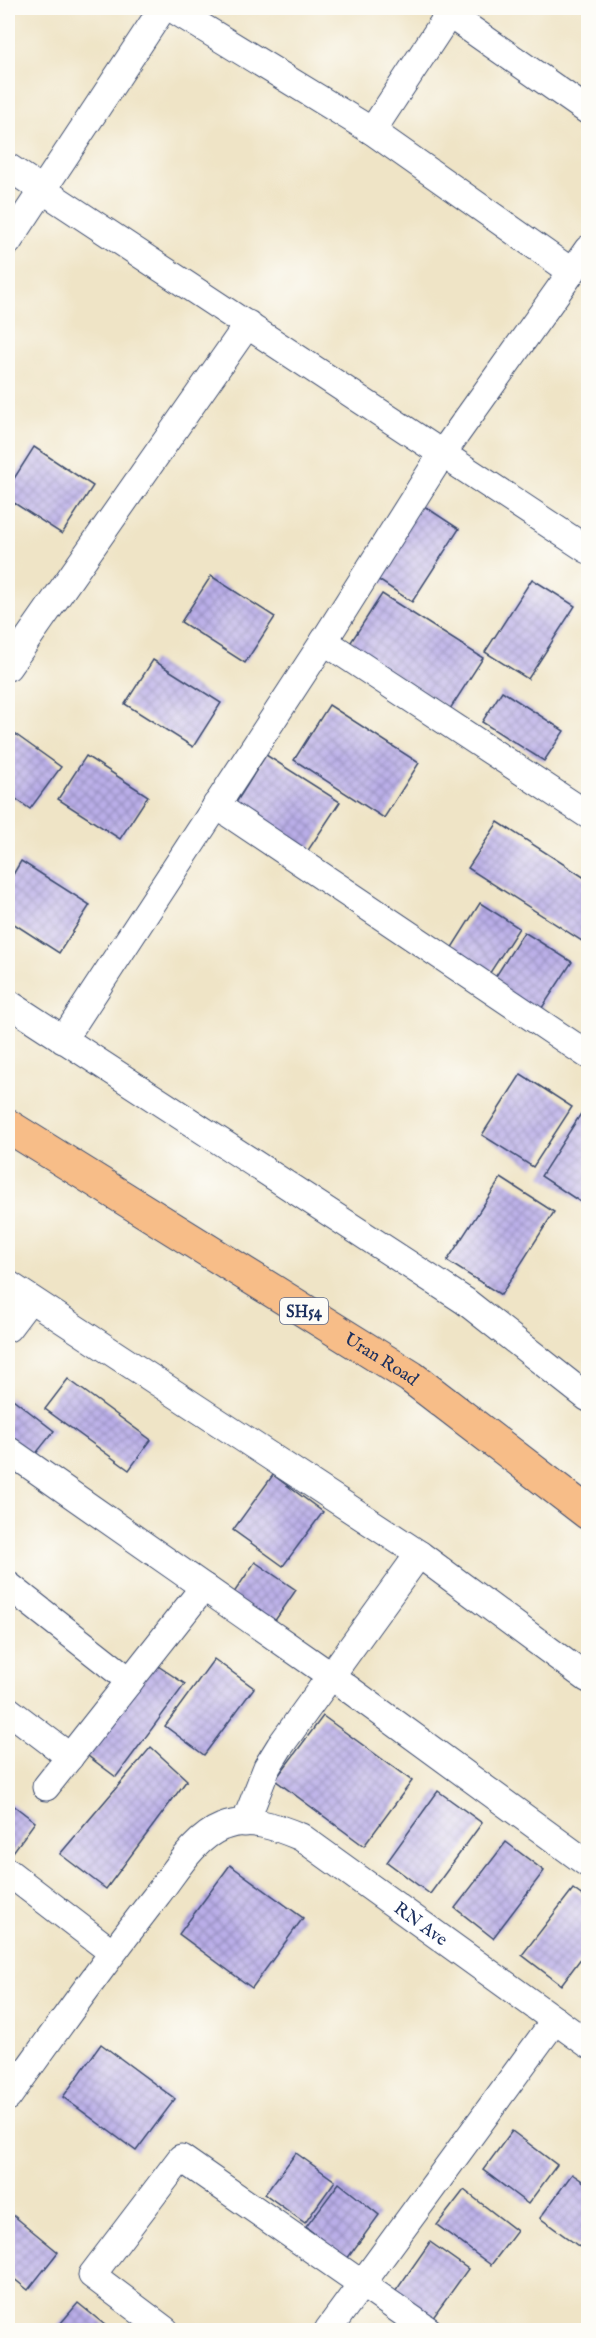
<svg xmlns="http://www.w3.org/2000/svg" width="596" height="2338" font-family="'IM FELL English',serif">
  <defs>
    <pattern id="building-cross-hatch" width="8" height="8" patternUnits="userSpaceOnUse" patternTransform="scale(1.5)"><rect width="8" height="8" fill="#baaee8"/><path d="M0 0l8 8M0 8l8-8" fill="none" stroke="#968ebf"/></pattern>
  </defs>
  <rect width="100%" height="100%" fill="#fdfcf7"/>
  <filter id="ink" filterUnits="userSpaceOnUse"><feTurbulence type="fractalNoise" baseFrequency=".0167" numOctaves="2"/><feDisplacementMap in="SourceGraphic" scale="12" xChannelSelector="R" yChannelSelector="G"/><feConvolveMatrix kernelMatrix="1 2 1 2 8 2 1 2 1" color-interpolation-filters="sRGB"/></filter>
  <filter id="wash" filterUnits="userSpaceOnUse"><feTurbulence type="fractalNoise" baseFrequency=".008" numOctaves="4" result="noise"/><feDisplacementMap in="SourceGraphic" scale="24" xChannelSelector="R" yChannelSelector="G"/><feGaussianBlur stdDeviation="1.35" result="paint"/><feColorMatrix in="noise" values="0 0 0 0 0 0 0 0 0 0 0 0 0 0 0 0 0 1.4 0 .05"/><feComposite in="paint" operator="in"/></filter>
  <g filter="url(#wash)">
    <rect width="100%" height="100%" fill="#efe4c6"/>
    <g id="blocks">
      <!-- building -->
      <g fill="url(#building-cross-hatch)">
        <polygon points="34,447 93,486 62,534 8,499 8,488"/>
        <polygon points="421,504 459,529 412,602 374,577"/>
        <polygon points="211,576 275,617 245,663 181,622"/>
        <polygon points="532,579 575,606 528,679 485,652"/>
        <polygon points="382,594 483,658 450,709 349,645"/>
        <polygon points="153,660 221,703 193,747 125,704"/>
        <polygon points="502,691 564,731 544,761 482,722"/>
        <polygon points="329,705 419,763 384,818 294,760"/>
        <polygon points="8,729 61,767 30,809 8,793"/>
        <polygon points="266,755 340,802 305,855 232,809"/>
        <polygon points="86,756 148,796 120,839 58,799"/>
        <polygon points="498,822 588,880 588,945 468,868"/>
        <polygon points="21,861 90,905 59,953 8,920 8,883"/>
        <polygon points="480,903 519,928 484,982 446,957"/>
        <polygon points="524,932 572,962 536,1017 489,987"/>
        <polygon points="521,1074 572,1107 533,1167 482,1135"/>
        <polygon points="582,1112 588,1115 588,1207 541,1176"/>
        <polygon points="501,1178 554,1212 501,1295 447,1261"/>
        <polygon points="68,1379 151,1440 129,1470 45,1409"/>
        <polygon points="9,1396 54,1431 34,1456 8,1435"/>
        <polygon points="273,1475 323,1512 283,1566 233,1530"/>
        <polygon points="255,1562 296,1590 272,1625 231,1597"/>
        <polygon points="214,1659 254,1688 204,1755 165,1726"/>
        <polygon points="155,1664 185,1684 116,1777 84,1753"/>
        <polygon points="323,1716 412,1781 364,1846 275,1780"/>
        <polygon points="151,1747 187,1780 106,1889 60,1854"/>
        <polygon points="438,1791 482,1823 430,1894 387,1862"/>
        <polygon points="8,1801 35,1822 8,1859"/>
        <polygon points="506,1842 544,1871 493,1938 455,1908"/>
        <polygon points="230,1865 303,1918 252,1988 179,1934"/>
        <polygon points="573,1889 588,1900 588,1949 561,1985 522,1955"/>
        <polygon points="101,2044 175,2099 136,2151 63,2097"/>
        <polygon points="512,2131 557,2165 528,2204 483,2170"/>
        <polygon points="296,2153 335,2181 305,2223 265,2194"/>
        <polygon points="572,2174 588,2185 588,2253 540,2218"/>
        <polygon points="339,2183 379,2215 347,2259 306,2227"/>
        <polygon points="464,2190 517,2231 491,2265 437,2225"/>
        <polygon points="8,2211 58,2252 28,2290 8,2274"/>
        <polygon points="430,2242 468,2269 432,2319 395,2292"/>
        <polygon points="78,2303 111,2330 55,2330"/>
      </g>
    </g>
  </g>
  <g filter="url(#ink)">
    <use href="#blocks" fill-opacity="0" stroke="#3b4a6e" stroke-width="1.5"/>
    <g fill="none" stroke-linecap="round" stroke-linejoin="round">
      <defs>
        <g id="minor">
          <polyline points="171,8 372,131 572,272"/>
          <polyline points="449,14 588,111"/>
          <polyline points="372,131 453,8"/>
          <polyline points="8,167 588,550"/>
          <polyline points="8,242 163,8"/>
          <polyline points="324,641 588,815"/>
          <polyline points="8,667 248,324"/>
          <polyline points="216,805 588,1055"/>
          <polyline points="8,1003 465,1301 588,1398"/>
          <polyline points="63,1040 324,641 442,454 588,249"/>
          <polyline points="8,1284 419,1554 588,1679"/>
          <polyline points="8,1328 30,1299"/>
          <polyline points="8,1450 331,1676 588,1864"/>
          <polyline points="8,1585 130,1681"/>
          <polyline points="8,1710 70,1757"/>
          <polyline points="46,1787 204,1587"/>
          <polyline points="245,1823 267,1767 280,1746 419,1554"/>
          <polyline points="8,1872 112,1952"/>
          <path id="s1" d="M8,2097C57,2029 105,1961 157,1895C175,1872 194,1838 222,1827C248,1816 277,1827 301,1837L588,2044"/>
          <polyline points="165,2330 92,2275 181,2158 428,2330"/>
          <polyline points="328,2330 555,2020"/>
        </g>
        <g id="major">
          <path id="s2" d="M8,1126L411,1377L588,1513"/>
        </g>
      </defs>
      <!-- minor casing -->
      <use href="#minor" stroke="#3b4a6e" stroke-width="29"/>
      <!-- major casing -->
      <use href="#major" stroke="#3b4a6e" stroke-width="35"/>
      <!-- minor -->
      <use href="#minor" stroke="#fff" stroke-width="27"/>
      <!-- major -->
      <use href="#major" stroke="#f7bd88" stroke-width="33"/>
    </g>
  </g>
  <g text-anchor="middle" stroke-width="6" stroke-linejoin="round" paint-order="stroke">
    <!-- shield labels -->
    <rect fill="#fdfcf7" stroke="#5f6c8c" stroke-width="1.5" x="280" y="1298" width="48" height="26" rx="4.5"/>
    <g font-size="16" font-weight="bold" fill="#1b2f5e">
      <text x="304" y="1317">SH54</text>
    </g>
    <!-- street labels -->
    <g font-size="18" fill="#1b2f5e" stroke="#fdfcf7">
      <text dy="6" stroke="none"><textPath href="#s2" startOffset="440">Uran Road</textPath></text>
      <text dy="6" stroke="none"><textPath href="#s1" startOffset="576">RN Ave</textPath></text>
    </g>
  </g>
  <!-- margin -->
  <rect width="596" height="2338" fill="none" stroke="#fdfcf7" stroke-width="30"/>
</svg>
